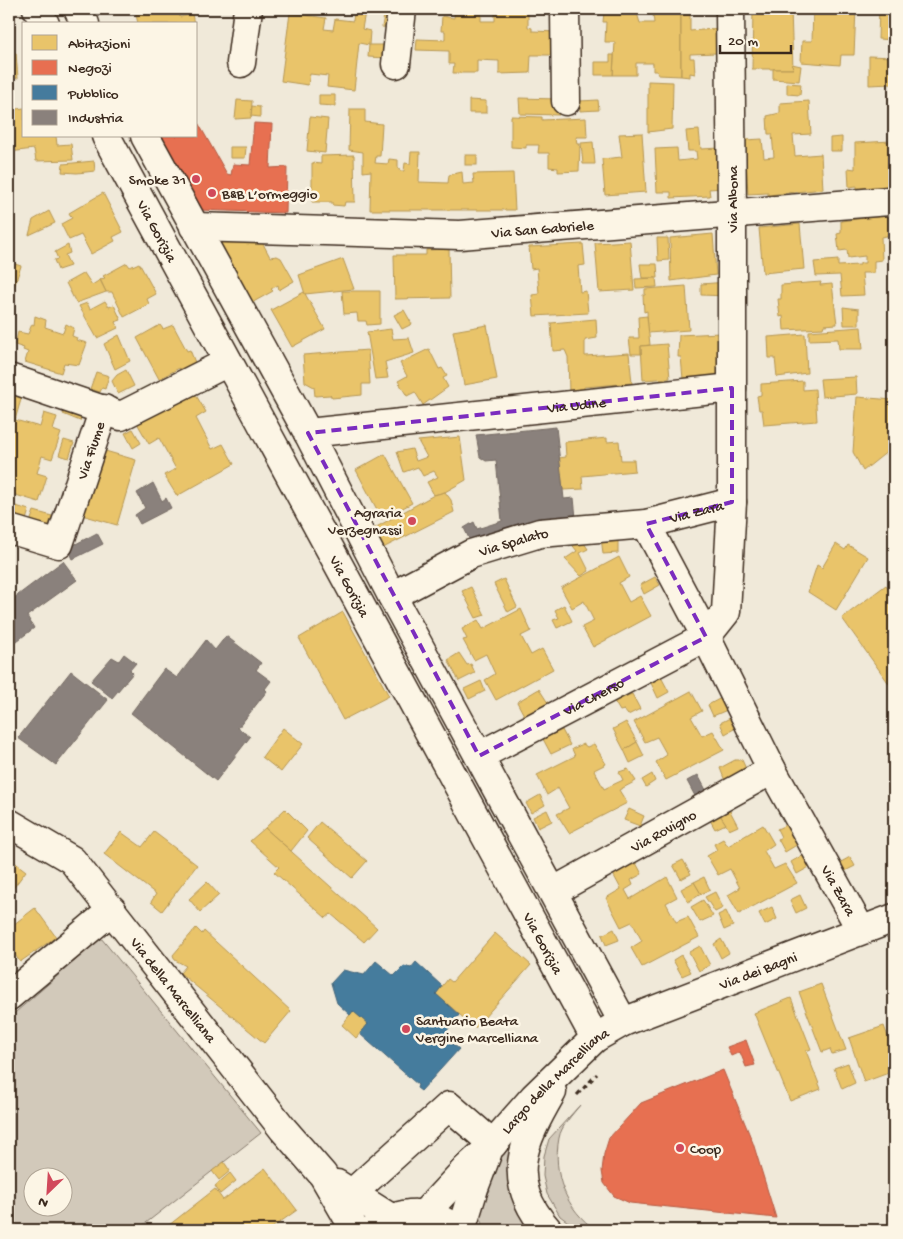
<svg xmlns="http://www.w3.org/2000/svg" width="903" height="1239" font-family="'Gochi Hand',sans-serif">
  <rect width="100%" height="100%" fill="#f0e9d9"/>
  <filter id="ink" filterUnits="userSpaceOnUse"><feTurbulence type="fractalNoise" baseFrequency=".02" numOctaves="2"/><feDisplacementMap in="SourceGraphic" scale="10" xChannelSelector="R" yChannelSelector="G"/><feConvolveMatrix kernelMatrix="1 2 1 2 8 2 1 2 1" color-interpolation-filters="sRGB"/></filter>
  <g filter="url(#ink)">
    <!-- green -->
    <g fill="#d2c9ba" stroke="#867a6c" fill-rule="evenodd">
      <path d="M101,938L261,1133L137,1230H9V1018ZM32,1176H62V1206H32Z"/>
      <path d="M580,1105C573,1114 561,1126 559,1138C552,1174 566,1210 596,1230H579L560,1216L547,1194L543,1176L544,1156L549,1139Z"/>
      <path d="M513,1138L528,1226L523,1230H485C476,1217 484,1203 490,1190L483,1186L493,1165Z"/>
    </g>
    <!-- homes -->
    <g fill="#e9c46a" stroke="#b59653">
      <polygon points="135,9 178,9 180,17 192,14 194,24 138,24"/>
      <polygon points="385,9 395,9 393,28 382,27"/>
      <polygon points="455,9 477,9 477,13 481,13 481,21 495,21 495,12 499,13 499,9 528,11 528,27 532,28 532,31 558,32 559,55 531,55 530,73 499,74 499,61 477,60 477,73 453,73 454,64 449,64 449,51 416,50 417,39 445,40 445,31 441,31 442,16 454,18"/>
      <polygon points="753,9 791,9 793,69 752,69"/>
      <polygon points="813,9 856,9 854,55 841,55 840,65 801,62 802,41 812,41"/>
      <polygon points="879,9 894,9 894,40 878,39"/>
      <polygon points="614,10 636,10 640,23 654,23 653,14 659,14 659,10 681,11 681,76 658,75 657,71 653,71 653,63 636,63 636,75 613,75 615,42 605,42 606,22 603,22 604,12 614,12"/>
      <polygon points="354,11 365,12 362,29 370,31 369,45 359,43 354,90 327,87 328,76 310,74 308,85 281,81 290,13 326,18 324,29 333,30 335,19 353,21"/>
      <polygon points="681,14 690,14 690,31 715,29 717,53 690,54 690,58 694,58 695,74 690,73 690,77 681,76"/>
      <polygon points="9,32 12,53 16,53 18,78 9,79"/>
      <polygon points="369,45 387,45 386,58 368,57"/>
      <polygon points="610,55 614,55 613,75 595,75 595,62 610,62"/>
      <polygon points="869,56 893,57 892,84 869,85"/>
      <polygon points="792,64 801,66 799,81 773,79 773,69 793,69"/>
      <polygon points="648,81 673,82 672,129 648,132"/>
      <polygon points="787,83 801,84 800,95 787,94"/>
      <polygon points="319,95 335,95 335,106 319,105"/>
      <polygon points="519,98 558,99 559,115 520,114"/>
      <polygon points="237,100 252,101 251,118 235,119"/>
      <polygon points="469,100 486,101 486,113 469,113"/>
      <polygon points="598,100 599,110 580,111 580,101"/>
      <polygon points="809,101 811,134 793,135 795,156 821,154 823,189 768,195 768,193 748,194 745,140 762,139 764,158 774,157 772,134 768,134 767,116 780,113 780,103"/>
      <polygon points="252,106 260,107 260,117 251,116"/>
      <polygon points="24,108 24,136 56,136 57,145 71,144 73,160 36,161 34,149 9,152 9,110"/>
      <polygon points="350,109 365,109 365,122 382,124 380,156 376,156 375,163 388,164 389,159 398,160 398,167 400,171 404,171 405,163 410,164 411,152 420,152 419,182 448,183 449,175 462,172 463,184 474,183 473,174 513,173 515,210 370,210 371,171 363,172 363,152 349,150"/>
      <polygon points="511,116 542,117 542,120 586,118 587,137 576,137 577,144 580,144 579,171 558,172 558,168 549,167 549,153 538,153 539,145 526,145 526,148 511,147"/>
      <polygon points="310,117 328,119 325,153 307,151"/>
      <polygon points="699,130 701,149 720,148 723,188 709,189 710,196 671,198 671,192 657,192 655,149 677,148 678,161 697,159 696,151 688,151 686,131"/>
      <polygon points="642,133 646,192 605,195 602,159 622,157 619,134"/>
      <polygon points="842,137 842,151 830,151 830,138"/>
      <polygon points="891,141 894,193 857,195 857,186 849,187 848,168 855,169 855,143"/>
      <polygon points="593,142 595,164 583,164 581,143"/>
      <polygon points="230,147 246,147 245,158 230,158"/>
      <polygon points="354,155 355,202 345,202 344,206 332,205 332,202 312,202 312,163 321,164 321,156"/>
      <rect x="465" y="155" width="12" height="10"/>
      <polygon points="94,161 95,171 77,173 62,172 63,164"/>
      <polygon points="103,193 123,232 113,237 115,241 91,254 81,235 69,240 61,224 72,218 69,213"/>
      <polygon points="49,211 55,223 29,235 33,220"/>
      <polygon points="890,215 892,235 881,237 882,260 874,261 874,273 862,273 864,295 842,296 840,275 816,276 814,262 838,260 838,266 860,265 860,263 865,263 865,256 848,258 847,250 839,251 837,234 841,233 841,221"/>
      <polygon points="800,224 804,269 763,273 759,228"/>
      <polygon points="713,234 716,275 671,281 670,238"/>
      <polygon points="221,237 261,240 270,257 277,256 281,258 294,281 279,290 278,285 271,289 273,291 248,305 216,247"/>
      <polygon points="657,238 668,238 669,260 658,261"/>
      <polygon points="630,241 634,290 599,292 595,243"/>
      <polygon points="583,244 585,265 578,266 580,292 586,291 588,313 534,316 532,295 539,294 537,268 531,269 529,247"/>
      <polygon points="68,245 70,253 65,255 70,266 58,270 54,260 58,259 55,252"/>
      <polygon points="449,249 450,298 395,299 394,255 426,255 426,250"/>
      <polygon points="343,259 354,289 305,294 299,275"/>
      <polygon points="9,262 21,266 14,287 9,285"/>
      <polygon points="127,263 130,267 139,263 156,294 147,299 149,304 124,317 112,292 106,292 100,279 105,278 103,276"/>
      <polygon points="640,264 657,264 658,278 642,278"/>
      <polygon points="84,273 92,285 100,280 106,292 76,303 66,283"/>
      <polygon points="656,278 657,287 636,288 635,279"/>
      <polygon points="727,282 728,296 701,295 701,284"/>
      <polygon points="821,282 820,285 832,284 837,324 824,325 823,328 784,330 783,316 780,317 778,299 781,299 781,285"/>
      <polygon points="686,286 689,330 648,333 647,311 644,312 643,295 645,295 645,289"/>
      <polygon points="342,291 380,291 380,324 367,325 366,321 358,321 357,313 344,314"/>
      <polygon points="304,292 325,329 292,347 271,310"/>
      <polygon points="105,301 109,307 114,305 121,320 115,322 118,328 97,338 79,306 87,303 90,309"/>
      <polygon points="843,307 859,309 859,325 844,325"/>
      <polygon points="404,310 412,324 402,329 394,315"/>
      <polygon points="35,316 46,320 45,327 63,333 66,324 74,328 72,336 77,338 76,340 87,343 79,365 64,363 61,373 25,362 28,352 23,350 24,348 15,345 18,332 28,334 32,324 34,325"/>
      <polygon points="647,316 650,345 641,346 641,354 631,354 629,338 639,338 638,317"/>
      <polygon points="596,319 597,338 585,340 585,356 629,353 632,383 584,387 584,391 569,392 568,357 565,350 553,351 551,323"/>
      <polygon points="160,325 163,329 173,325 187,351 190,350 196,365 181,371 179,368 159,379 137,338"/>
      <polygon points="487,325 497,379 464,385 453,331"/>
      <polygon points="861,327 863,349 839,349 838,339 809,340 809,331"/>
      <polygon points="391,329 393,339 409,338 414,353 385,362 388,378 375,379 367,332"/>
      <polygon points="720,333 723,377 683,379 681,357 678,357 679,335"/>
      <polygon points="805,334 807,373 777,377 775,358 769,358 768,337"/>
      <polygon points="119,335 130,361 115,369 104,344"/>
      <polygon points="667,344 670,378 643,380 641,346"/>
      <polygon points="429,349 439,369 442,368 447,376 443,378 448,387 423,405 415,392 407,396 398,381 407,376 400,363"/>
      <polygon points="368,350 370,384 362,384 362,395 332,398 330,395 315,396 314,387 305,382 303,355"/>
      <polygon points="126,370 134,386 118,394 112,381 117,375"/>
      <polygon points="96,372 109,376 105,389 102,388 100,392 90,389"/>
      <polygon points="856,377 857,394 822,397 820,379"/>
      <polygon points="803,381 803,390 815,389 817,421 764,425 762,410 759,410 757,396 761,395 761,384"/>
      <polygon points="194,392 206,412 196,418 212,449 223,444 234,464 177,496 164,475 176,469 159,438 149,444 137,423"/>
      <polygon points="11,393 22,396 15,420 40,427 44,413 57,417 53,430 61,433 52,459 42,456 37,473 47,476 39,502 9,493"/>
      <polygon points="857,397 893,400 888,451 863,471 853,452"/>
      <polygon points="67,403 84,409 80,421 63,414"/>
      <polygon points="891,421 894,421 894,447 888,451"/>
      <polygon points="133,429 141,443 133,448 125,433"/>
      <polygon points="460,437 466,480 445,492 434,495 427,482 438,477 434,471 423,476 418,467 404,472 397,452 412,449 416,461 427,457 418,441"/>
      <polygon points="607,438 607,442 619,441 621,460 634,460 635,471 582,476 583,489 563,490 559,458 566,457 565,442"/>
      <polygon points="64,440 74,443 69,458 59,455"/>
      <polygon points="102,450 136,460 117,525 82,515"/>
      <polygon points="385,454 412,503 382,519 356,470"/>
      <polygon points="445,492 451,500 454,512 381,549 371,530 434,495"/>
      <polygon points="16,506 29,510 26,520 12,516"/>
      <polygon points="34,511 52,516 47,530 29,525"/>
      <polygon points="618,536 618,553 603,554 601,537"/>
      <polygon points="582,540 588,549 580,553 589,571 581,576 565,559 577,551 570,542"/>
      <polygon points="836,544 845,550 848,545 868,557 836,610 808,592 817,565 822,568"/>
      <polygon points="619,557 629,577 619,583 629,602 640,596 651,616 593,647 582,627 594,621 584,601 572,608 561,588"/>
      <polygon points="655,577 660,585 644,594 640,585"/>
      <polygon points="504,579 517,607 508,612 494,584"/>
      <polygon points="886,585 890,591 894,589 894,682 890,685 842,618"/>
      <polygon points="471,587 485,615 476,618 462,591"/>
      <polygon points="564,605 572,621 557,628 553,620 559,618 555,610"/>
      <polygon points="521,609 531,631 521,636 531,655 542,649 553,669 496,700 485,680 495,674 486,654 474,660 463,640 467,639 462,629 478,620 483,629"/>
      <polygon points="343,612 389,696 343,720 299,638"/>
      <polygon points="459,653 467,665 471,664 475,673 459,681 448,660"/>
      <polygon points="661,677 669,692 658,698 651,683"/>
      <polygon points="481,681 485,691 469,699 464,689"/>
      <polygon points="539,689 548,703 525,717 517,702"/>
      <polygon points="691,691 702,711 691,717 702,736 713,731 724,750 666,780 656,762 667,755 657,737 645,742 634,722"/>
      <polygon points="632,694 640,709 628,715 624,710 620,711 614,701"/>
      <polygon points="721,698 727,710 713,716 708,705"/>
      <polygon points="730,718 734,729 725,734 720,723"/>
      <polygon points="626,722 637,742 624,750 613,729"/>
      <polygon points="283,728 303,744 281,772 262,757"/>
      <polygon points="562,730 570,745 551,754 543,739"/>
      <polygon points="637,742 644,756 630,763 624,750"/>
      <polygon points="583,744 587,747 594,744 606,764 594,770 604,789 623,780 619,772 628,769 636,781 619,790 627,803 569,833 557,814 569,808 558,788 547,795 537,775 575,756 572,749"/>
      <polygon points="735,760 742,760 747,771 725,781 720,768"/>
      <polygon points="652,774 655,781 646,787 642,780"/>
      <polygon points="540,795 545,805 531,813 526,803"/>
      <polygon points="285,809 307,831 291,851 265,828"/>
      <polygon points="629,809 644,816 640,826 624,820"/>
      <polygon points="547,810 552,821 538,828 533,817"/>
      <polygon points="730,811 738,826 729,830 720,815"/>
      <polygon points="720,815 726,824 715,829 710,820"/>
      <polygon points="320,822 367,861 352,878 307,838"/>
      <polygon points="790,823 800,843 785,852 778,839 781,837 777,829"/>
      <polygon points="763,825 774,844 764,851 774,869 785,864 797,883 739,914 728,895 740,888 730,869 718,875 707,856 717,850 714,844 723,839 728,846"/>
      <polygon points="265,828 377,928 364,942 331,914 326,918 274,872 279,867 250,841"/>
      <polygon points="121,832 142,847 154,832 197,865 162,911 151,902 156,894 104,854"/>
      <polygon points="806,853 813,865 797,874 791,862"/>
      <polygon points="850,857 855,866 845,871 841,862"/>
      <polygon points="9,858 26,871 9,894"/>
      <polygon points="683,860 691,874 681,879 673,865"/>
      <polygon points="636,863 642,874 631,880 633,885 625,890 630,899 667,877 677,897 666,903 676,922 688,917 699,937 642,967 631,948 642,941 632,922 621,927 606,898 621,889 613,874 631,864 632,865"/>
      <polygon points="704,877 710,890 701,894 694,882"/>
      <polygon points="207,882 219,895 200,912 189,899"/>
      <polygon points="694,882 701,894 688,902 681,889"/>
      <polygon points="715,892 723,908 715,912 705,897"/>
      <polygon points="800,895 806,908 796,913 790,900"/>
      <polygon points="703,900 713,916 700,922 691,907"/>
      <polygon points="772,907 777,919 765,925 759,913"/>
      <polygon points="35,908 56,937 20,962 11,949 9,951 9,928"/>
      <polygon points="726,911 733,926 724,930 718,915"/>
      <polygon points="196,928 202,934 204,931 291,1011 264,1043 180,973 186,966 175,960 173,955"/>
      <polygon points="614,929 619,940 606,945 602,935"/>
      <polygon points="495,933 531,965 475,1028 436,994 448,979 452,982"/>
      <polygon points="721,939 729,953 721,958 714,944"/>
      <polygon points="700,946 710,965 699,971 689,952"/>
      <polygon points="681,955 691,972 682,976 673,960"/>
      <polygon points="821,984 846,1050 832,1054 830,1049 822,1052 799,992"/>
      <polygon points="791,998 811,1049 806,1051 821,1089 790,1101 754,1013"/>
      <polygon points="353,1011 368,1024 356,1038 342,1025"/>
      <polygon points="884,1026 894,1053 894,1071 864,1082 849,1038"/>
      <polygon points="848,1063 855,1083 842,1089 834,1068"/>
      <polygon points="224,1162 230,1171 219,1180 212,1171"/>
      <polygon points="265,1168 297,1210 269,1230 164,1229 215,1189 223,1200"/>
      <polygon points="230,1173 236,1181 220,1194 215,1186"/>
    </g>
    <!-- shops -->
    <g fill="#e76f51" stroke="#b35a42">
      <polygon points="196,119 227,174 231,175 233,164 250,165 254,123 272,124 270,168 287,167 286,213 200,210 154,136 196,136"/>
      <polygon points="746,1040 755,1065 746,1067 740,1052 731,1056 727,1047"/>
      <polygon points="723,1070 753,1143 776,1218 630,1203 614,1196 604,1183 602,1171 604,1154 609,1138 641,1103"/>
    </g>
    <!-- public -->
    <polygon fill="#457b9d" stroke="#426377" points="376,961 394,976 404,966 411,968 416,962 442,986 436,994 459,1015 443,1036 459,1049 421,1091 417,1088 418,1085 360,1034 368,1024 353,1011 350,1015 337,1003 331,983 343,970 364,975"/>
    <!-- industry -->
    <g fill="#8a817c" stroke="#726760">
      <polygon points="556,427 564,499 574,498 576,518 473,547 464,528 474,522 477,529 502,521 496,460 486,461 480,457 476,435"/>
      <polygon points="153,483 162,501 166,498 171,508 140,524 135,515 145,508 137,493"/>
      <polygon points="97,533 103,544 73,559 68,548"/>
      <polygon points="63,561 77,580 27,616 34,628 9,647 9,592 14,598"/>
      <polygon points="226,636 261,663 256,670 271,681 265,689 267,691 238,728 250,737 216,781 131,713 164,669 177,678 206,640 215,650"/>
      <polygon points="124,654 136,663 130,670 133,673 112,698 91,681 112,657 119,661"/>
      <polygon points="71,671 108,700 56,765 18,738"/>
      <polygon points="698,775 706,790 695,796 687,781"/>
    </g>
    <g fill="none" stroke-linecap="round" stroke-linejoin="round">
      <defs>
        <g id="minor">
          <polyline points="37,9 45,24"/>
          <polyline points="78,9 85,24"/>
          <polyline points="565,9 566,101"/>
          <polyline points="241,63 248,9"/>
          <polyline points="396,64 402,9"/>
          <path id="s1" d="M106,136L595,1038"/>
          <polyline points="145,136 308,433 392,596 623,1022"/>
          <path id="s2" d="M194,227L460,235L889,201"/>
          <polyline points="9,378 121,416 228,362"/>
          <path id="s3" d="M308,433L732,388"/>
          <path id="s4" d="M646,524L706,637L772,770L861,930"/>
          <path id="s5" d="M9,529L59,544L104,409"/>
          <path id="s6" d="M392,596L471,554L540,533L646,524L732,502"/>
          <path id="s7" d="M479,756L706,637L726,612L732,502V213L730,9"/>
          <path id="s8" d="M9,823L72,860L283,1129L323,1175L355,1230"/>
          <path id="s9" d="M554,891L772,770"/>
          <polyline points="9,996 112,910"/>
          <polyline points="337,1184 391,1218"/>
          <polyline points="360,1186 449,1106 493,1144"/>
          <path id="s10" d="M425,1213L466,1169L490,1147L534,1097L595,1038L623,1022L894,918"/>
          <polyline points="461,1230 474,1188 487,1154"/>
          <path d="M548,1230C504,1180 522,1144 552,1092"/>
        </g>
        <path id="major" d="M373,1230C401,1208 430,1209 458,1230"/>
      </defs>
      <!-- minor casing -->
      <use href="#minor" stroke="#3b2a1e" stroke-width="31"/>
      <!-- major casing -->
      <use href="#major" stroke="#3b2a1e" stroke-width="31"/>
      <!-- path -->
      <polyline stroke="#3b2a1e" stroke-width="3" stroke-dasharray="5 4" stroke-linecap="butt" points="577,1095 597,1074"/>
      <!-- minor -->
      <use href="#minor" stroke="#fcf5e5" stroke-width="28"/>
      <!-- major -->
      <use href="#major" stroke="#fcf5e5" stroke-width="28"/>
    </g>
  </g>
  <!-- marked area -->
  <path fill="none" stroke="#7b2cbf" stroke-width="4" stroke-dasharray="10 6" stroke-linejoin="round" d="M732,388V502L646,524L706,637L479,756L308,433Z"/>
  <!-- markers -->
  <g fill="#d1495b" stroke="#fcf5e5" stroke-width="2">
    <circle cx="196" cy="179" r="5"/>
    <circle cx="212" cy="193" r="5"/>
    <circle cx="412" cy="521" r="5"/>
    <circle cx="406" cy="1029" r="5"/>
    <circle cx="680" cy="1148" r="5"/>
  </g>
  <g text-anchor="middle" stroke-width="5" stroke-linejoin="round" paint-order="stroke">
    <!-- poi labels -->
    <g font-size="15" fill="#3b2a1e" stroke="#fcf5e5" text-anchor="start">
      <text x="186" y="184" text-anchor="end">Smoke 31</text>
      <text x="222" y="198">B&amp;B L’ormeggio</text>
      <text x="402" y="517" text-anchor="end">Agraria<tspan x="402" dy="17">Verzegnassi</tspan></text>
      <text x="416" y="1025">Santuario Beata<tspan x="416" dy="17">Vergine Marcelliana</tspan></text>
      <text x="690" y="1153">Coop</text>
    </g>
    <!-- street labels -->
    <g font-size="15" fill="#3b2a1e" stroke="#fcf5e5">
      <text transform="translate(732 199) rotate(-90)" y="5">Via Albona</text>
      <text dy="5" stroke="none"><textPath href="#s2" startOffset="349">Via San Gabriele</textPath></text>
      <text dy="5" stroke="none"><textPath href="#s1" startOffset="108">Via Gorizia</textPath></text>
      <text dy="5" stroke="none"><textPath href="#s3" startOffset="270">Via Udine</textPath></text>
      <text dy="5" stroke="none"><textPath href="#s5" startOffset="151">Via Fiume</textPath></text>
      <text dy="5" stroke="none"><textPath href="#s6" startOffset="320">Via Zara</textPath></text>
      <text dy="5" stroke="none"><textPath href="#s6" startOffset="134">Via Spalato</textPath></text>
      <text dy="5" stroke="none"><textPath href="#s1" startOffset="512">Via Gorizia</textPath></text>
      <text dy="5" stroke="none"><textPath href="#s7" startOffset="129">Via Cherso</textPath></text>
      <text dy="5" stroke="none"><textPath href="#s9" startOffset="125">Via Rovigno</textPath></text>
      <text dy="5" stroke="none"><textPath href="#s4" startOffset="414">Via Zara</textPath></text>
      <text dy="5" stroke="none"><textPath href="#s1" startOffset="918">Via Gorizia</textPath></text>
      <text dy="5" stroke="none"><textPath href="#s10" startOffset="421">Via dei Bagni</textPath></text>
      <text dy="5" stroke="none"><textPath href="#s8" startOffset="238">Via della Marcelliana</textPath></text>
      <text dy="5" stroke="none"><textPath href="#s10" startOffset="186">Largo della Marcelliana</textPath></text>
    </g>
  </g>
  <!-- margin -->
  <rect width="903" height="1239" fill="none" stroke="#fcf5e5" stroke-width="30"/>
  <rect x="15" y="15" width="873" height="1209" fill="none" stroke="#3b2a1e" stroke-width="2" filter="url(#ink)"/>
  <!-- legend -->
  <rect x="22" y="22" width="175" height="115" fill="#fcf5e5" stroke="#afa495"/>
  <rect x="32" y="35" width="25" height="15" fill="#e9c46a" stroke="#afa495"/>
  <text x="68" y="48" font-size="15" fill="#3b2a1e">Abitazioni</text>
  <rect x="32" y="60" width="25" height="15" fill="#e76f51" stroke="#afa495"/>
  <text x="68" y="72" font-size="15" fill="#3b2a1e">Negozi</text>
  <rect x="32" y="85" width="25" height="15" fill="#457b9d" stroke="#afa495"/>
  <text x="68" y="98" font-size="15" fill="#3b2a1e">Pubblico</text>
  <rect x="32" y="110" width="25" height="15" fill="#8a817c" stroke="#afa495"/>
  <text x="68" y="122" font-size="15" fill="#3b2a1e">Industria</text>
  <!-- north arrow -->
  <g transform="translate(48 1192) rotate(205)"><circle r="24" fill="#fcf5e5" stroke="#afa495"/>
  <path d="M0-4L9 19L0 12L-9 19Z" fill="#d1495b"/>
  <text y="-8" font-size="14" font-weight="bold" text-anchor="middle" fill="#3b2a1e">N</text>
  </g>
  <!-- scale -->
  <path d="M720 45v8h71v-8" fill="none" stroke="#3b2a1e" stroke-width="2.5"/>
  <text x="728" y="45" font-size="15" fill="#3b2a1e" stroke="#fcf5e5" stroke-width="4" paint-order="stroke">20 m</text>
</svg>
